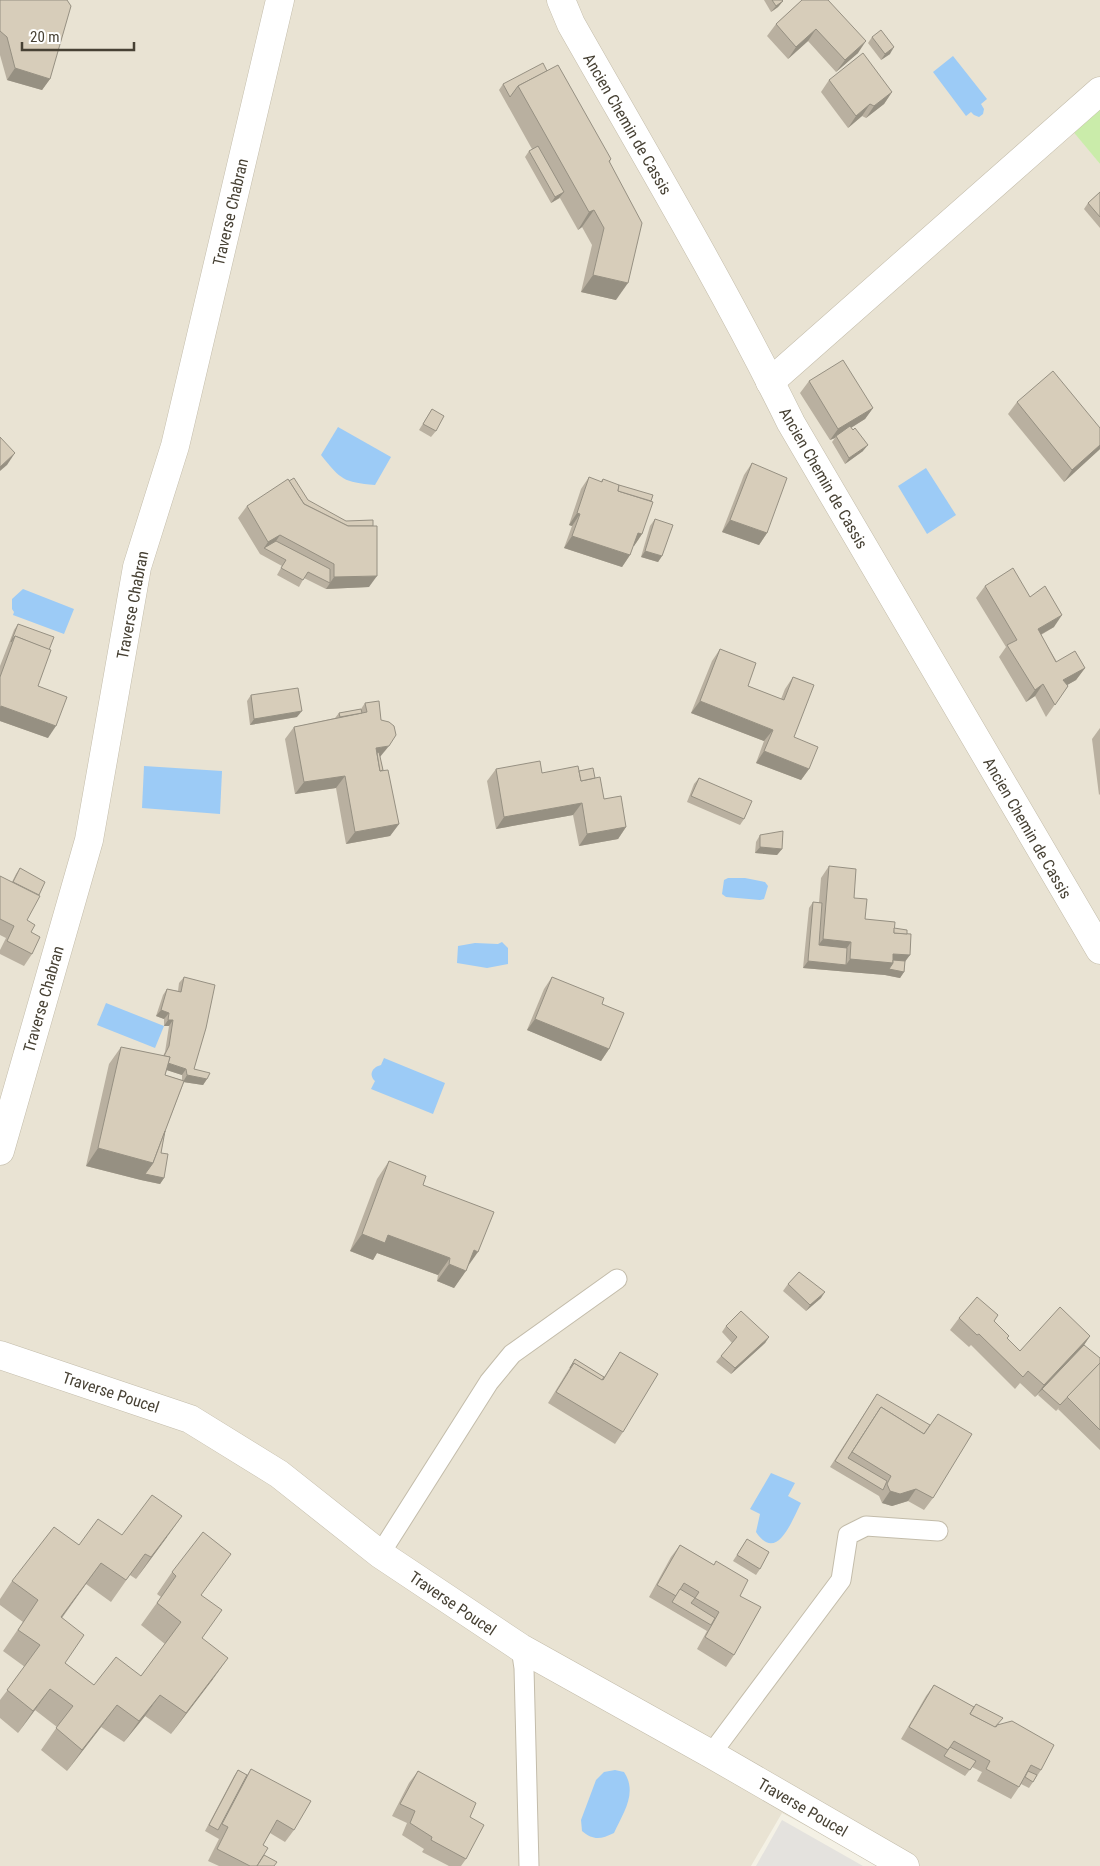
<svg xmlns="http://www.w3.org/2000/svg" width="1100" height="1866" font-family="'Roboto Condensed',sans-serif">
  <rect width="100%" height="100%" fill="#f4f1e5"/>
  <!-- residential -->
  <polygon fill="#e9e3d3" points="0,0 1100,0 1100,87 1063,118 1100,164 1100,1866 882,1866 782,1813 751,1866 0,1866"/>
  <!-- green -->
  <polygon fill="#caecaa" points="1100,87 1100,164 1062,118"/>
  <!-- parking -->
  <polygon fill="#e4e2de" points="782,1820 863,1866 756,1866"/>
  <!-- water -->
  <g fill="#9ccbf6">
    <polygon points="953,56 987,99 981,104 984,109 983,114 979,117 974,115 971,112 966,116 933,72"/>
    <path d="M338,427L391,457L375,485C343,482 341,480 321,455Z"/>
    <polygon points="926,468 956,515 927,534 898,486"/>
    <polygon points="23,589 74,609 64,634 13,615 14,612 12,609 12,599"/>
    <polygon points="144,766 222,771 220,814 142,808"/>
    <polygon points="728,878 745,878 765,882 768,886 764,899 760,900 726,897 722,894 724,880"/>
    <polygon points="502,942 508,948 508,964 487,968 457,963 458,946 475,943 498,944"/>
    <polygon points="106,1003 164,1026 155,1048 97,1025"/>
    <path d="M384,1058L445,1083L433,1114L371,1089L375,1081C368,1074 373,1067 381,1065Z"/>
    <path d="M771,1473L795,1483L788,1496L801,1503C792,1520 777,1564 756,1532L760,1514L750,1509Z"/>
    <path d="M615,1770L624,1772C638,1793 623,1813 614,1833C601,1839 594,1841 582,1831L581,1820L596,1780L604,1772Z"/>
  </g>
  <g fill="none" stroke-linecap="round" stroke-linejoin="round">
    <defs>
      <g id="service">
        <polyline points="380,1554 489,1382 512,1354 617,1279"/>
        <polyline points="521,1648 524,1668 529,1866"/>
        <polyline points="711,1754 841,1580 848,1535 866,1526 938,1531"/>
      </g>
      <g id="minor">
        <path d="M561,0L571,24C646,156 724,287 791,423L1100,950"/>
        <polyline points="770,382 1100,91"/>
        <polyline points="0,1151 89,840 137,567 175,446 280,0"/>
        <polyline points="0,1355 190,1419 279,1474 380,1554 521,1648 711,1754 905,1866"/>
      </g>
    </defs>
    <!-- service casing -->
    <use href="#service" stroke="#c3bcaa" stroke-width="21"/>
    <!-- minor casing -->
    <use href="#minor" stroke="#c3bcaa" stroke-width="29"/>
    <!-- service -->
    <use href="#service" stroke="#fff" stroke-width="19"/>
    <!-- minor -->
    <use href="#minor" stroke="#fff" stroke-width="28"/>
  </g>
  <!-- wall -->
  <g fill="#b9b0a0" fill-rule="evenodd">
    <polygon points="0,0 50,79 42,90 7,80 0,55"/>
    <polygon points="764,0 782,0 783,1 778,7 771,12"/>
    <polygon points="802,0 858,53 836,72 808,41 788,59 767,36 776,24"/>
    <polygon points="872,37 890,54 881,60 868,43"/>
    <polygon points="547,71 611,159 610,162 616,300 581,292 592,245 582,227 578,230 560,198 551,203 525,157 529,151 532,149 499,90 503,84"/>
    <polygon points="829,80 892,92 884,104 866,118 862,116 848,128 821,92"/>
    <polygon points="1100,192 1100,228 1084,209 1088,203"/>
    <polygon points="809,381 873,408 865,419 851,428 863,451 845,464 832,442 835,438 830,440 800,393"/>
    <polygon points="1017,402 1100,428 1100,449 1064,482 1008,414"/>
    <polygon points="432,409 436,431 431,437 419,430"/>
    <polygon points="752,463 767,533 759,545 722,532 744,475"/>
    <polygon points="589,477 600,482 603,479 642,534 634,546 633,546 630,555 622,567 564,548 572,526 569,525 581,489"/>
    <polygon points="289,481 308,500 369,587 326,589 304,578 299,587 277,575 282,566 260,554 238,518 247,506"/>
    <polygon points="655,519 662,556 658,562 641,557 650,526"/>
    <polygon points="985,586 1030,597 1054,627 1041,635 1057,662 1085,668 1076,680 1067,685 1068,686 1046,717 1035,696 1026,702 999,657 1006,647 976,598"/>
    <polygon points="18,624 49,650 38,686 48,738 0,721 0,666 14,630"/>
    <polygon points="720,649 748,686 781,699 785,689 793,677 794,737 809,769 801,780 756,763 764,741 691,713 712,661"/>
    <polygon points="251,695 297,717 250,725 247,701"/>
    <polygon points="365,703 380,757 383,770 399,824 390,836 346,844 336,788 295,794 285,739 294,727 335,718 339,713 361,709"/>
    <polygon points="1100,728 1100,794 1099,795 1092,739"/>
    <polygon points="496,769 542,773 579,771 595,778 604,799 626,827 618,839 579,846 573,815 496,829 487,781"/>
    <polygon points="699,778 744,819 740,825 687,802 694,784"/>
    <polygon points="760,835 782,849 777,855 755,853 756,842"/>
    <polygon points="829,866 854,898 865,919 894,928 910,955 905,961 904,972 900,978 885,975 803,968 809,908 813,902 819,903 821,878"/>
    <polygon points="20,868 27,920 31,932 32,954 24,966 0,954 0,950 6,938 0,935 0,876 12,882 16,874"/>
    <path d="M184,977L194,1069L207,1079L203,1085L184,1082L165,1131L161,1153L164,1178L160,1184L141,1180L86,1166L109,1064L121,1047L163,1056L165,1052L169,1026H164V1019L156,1016L163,995L167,989L178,991L179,983ZM167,1070L182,1075V1080L165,1075Z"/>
    <polygon points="552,977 602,1004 609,1049 601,1061 527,1030 544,989"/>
    <polygon points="389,1161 423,1185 468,1267 454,1288 437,1281 438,1275 377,1253 373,1260 350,1251 377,1179"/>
    <polygon points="788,1284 821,1298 806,1311 783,1291"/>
    <polygon points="959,1318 994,1321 1009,1336 1007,1339 1020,1351 1090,1336 1082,1348 1100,1358 1100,1450 1058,1409 1061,1406 1056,1411 1038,1395 1041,1391 1035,1397 1020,1383 1015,1389 971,1345 969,1347 950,1330"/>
    <polygon points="726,1326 769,1337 765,1343 731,1374 716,1362 732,1343 722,1332"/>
    <polygon points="620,1352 623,1432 615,1444 548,1403 575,1359 604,1377"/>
    <polygon points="873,1400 933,1498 924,1510 908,1501 892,1506 882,1503 879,1496 830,1467"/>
    <polygon points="122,1535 167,1537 136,1579 130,1575 111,1602 86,1584 62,1618 65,1663 94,1685 141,1676 165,1644 141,1625 161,1597 157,1594 172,1572 202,1595 202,1638 213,1679 171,1734 145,1716 124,1742 101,1727 67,1771 41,1750 57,1727 35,1710 18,1733 0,1718 0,1700 25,1667 3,1651 23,1622 0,1605 0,1599 12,1581 79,1545"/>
    <polygon points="747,1539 760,1569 756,1575 733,1561"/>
    <polygon points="680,1545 714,1565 716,1561 740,1596 734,1655 726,1667 697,1649 707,1631 649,1597 671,1557"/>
    <polygon points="934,1685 998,1724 1041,1770 1029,1788 1021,1784 1011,1799 977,1781 982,1772 972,1767 965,1776 901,1739 926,1696"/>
    <polygon points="251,1769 294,1830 285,1842 270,1833 263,1845 264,1855 274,1866 219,1866 208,1861 219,1839 205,1831 234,1776 238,1770 247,1775"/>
    <polygon points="418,1771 470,1817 466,1859 461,1866 449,1866 422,1852 424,1849 402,1835 407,1823 392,1816 409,1783"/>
  </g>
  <!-- shaded-wall -->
  <g fill="#969082">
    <polygon points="783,1 778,7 771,12 776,6"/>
    <polygon points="816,29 808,41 788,59 796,47"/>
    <polygon points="866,41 858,53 836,72 845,60"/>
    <polygon points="894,47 890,54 881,60 885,54"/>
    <polygon points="15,68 50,79 42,90 7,80"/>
    <polygon points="892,92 884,104 866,118 874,106"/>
    <polygon points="870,104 862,116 848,128 856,116"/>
    <polygon points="564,192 559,198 551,203 555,197"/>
    <polygon points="594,210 582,227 578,230 589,212"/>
    <polygon points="593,275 628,283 616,300 581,292"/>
    <polygon points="873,408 865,419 836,437 836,436 835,438 830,440 838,429"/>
    <polygon points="868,445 863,451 845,464 849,458"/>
    <polygon points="1100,445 1100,449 1064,482 1072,470"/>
    <polygon points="15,453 7,465 0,471 0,467"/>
    <polygon points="577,513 580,514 572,526 569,525"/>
    <polygon points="730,520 767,533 759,545 722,532"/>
    <polygon points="638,533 642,534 634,546 629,544"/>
    <polygon points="280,535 272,547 264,548 268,542"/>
    <polygon points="572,536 630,555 622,567 564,548"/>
    <polygon points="645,551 662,556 658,562 641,557"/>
    <polygon points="377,576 369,587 326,589 334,577"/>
    <polygon points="1062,615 1054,627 1029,641 1038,629"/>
    <polygon points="1085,668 1076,680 1055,692 1063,680"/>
    <polygon points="1043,684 1035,696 1026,702 1035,690"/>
    <polygon points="700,701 773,730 764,741 691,713"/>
    <polygon points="1,706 56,726 48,738 0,721 0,708"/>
    <polygon points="302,711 297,717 250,725 254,719"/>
    <polygon points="389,746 380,757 372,754 376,748"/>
    <polygon points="764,751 809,769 801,780 756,763"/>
    <polygon points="345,776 336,788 295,794 304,782"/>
    <polygon points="582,803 573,815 496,829 504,817"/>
    <polygon points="399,824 390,836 346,844 355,832"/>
    <polygon points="626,827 618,839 579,846 587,834"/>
    <polygon points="760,847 782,849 777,855 755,853"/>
    <polygon points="823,939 851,942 843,954 814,951"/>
    <polygon points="893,954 910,955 901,967 904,972 900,978 885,975 803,968 808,961 846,965 850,959"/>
    <polygon points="161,1010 169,1013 164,1019 156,1016"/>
    <polygon points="535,1019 609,1049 601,1061 527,1030"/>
    <polygon points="168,1020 173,1020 169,1026 164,1026"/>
    <polygon points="161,1061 186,1069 182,1075 157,1067"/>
    <polygon points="187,1075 207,1079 203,1085 183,1082"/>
    <polygon points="98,1148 153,1163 164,1178 160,1184 141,1180 86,1166"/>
    <polygon points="362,1234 388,1235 450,1258 438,1275 377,1253 373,1260 350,1251"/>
    <polygon points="474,1250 478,1252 466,1269"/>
    <polygon points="449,1264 466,1271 454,1288 437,1281"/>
    <polygon points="825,1292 821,1298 806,1311 810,1305"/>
    <polygon points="1090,1336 1082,1348 1035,1397 1044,1385"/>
    <polygon points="769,1337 765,1343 731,1374 735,1368"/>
    <polygon points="916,1489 908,1501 892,1506 882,1503 890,1491"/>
    <polygon points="182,1516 167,1537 136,1579 151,1557"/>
    <polygon points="101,1563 86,1584 46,1639 61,1617"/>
    <polygon points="228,1658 213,1679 171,1734 186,1713"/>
    <polygon points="50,1689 35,1710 18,1733 33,1711"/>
    <polygon points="160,1695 145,1716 124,1742 139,1721"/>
    <polygon points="117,1705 101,1727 67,1771 82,1750"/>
  </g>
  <!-- building -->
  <g fill="#d7cdba" stroke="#969082">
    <polygon points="0,0 67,0 71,6 50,79 15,68 7,37 0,31"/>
    <polygon points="772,0 782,0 783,1 776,6"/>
    <polygon points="802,0 828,0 866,41 845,60 816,29 796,47 776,24"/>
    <polygon points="881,30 894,47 885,54 872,37"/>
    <polygon points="863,53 892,92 874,106 870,104 856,116 829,80"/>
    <polygon points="543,63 547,71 518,86 510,97 503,84"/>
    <polygon points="558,65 611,159 609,161 642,223 628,283 593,275 604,228 594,210 589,212 518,86"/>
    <polygon points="538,146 564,192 555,197 529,151"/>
    <polygon points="1100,192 1100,217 1088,203"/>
    <polygon points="843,360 873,408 838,429 809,381"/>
    <polygon points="1053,371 1100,428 1100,445 1072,470 1017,402"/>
    <polygon points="432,409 444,416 436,431 423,424"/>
    <polygon points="850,426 853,430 855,428 868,445 849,458 836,436"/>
    <polygon points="0,437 15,453 0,467"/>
    <polygon points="752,463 787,478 767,533 730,520"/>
    <polygon points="589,477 602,482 603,479 619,485 618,491 653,502 642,534 638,533 630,555 572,536 580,514 577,513"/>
    <polygon points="294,478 308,500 346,521 373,520 373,526 348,526 304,504 289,481"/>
    <polygon points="288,479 304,504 348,526 377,526 377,576 334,577 334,564 280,535 268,542 247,506"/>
    <polygon points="619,485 653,495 651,501 618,491"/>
    <polygon points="655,519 673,525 662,556 645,551"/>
    <polygon points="276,541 330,569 330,583 308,572 303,580 281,568 286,560 264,548"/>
    <polygon points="1013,568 1030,597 1045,586 1062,615 1038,629 1056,662 1075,651 1085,668 1063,680 1068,686 1055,705 1043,684 1035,690 1007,645 1017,640 985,586"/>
    <polygon points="18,624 54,637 49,650 15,636 11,642"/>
    <polygon points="15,636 51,650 38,686 67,697 56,726 1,706 0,710 0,677"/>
    <polygon points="720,649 756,663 748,686 784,700 793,677 814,685 794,737 818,747 809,769 764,751 773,730 700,701"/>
    <polygon points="298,688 302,711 254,719 251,695"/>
    <polygon points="379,701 381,720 389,722 394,726 396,735 389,746 376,748 380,771 388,770 399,824 355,832 345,776 304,782 294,727 367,712 365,703"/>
    <polygon points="361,709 362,713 340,717 339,713"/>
    <polygon points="379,752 383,770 380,771 377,753"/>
    <polygon points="540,761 542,773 578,766 581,781 600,777 604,799 621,796 626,827 587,834 582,803 504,817 496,769"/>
    <polygon points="593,768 595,778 581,781 579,771"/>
    <polygon points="699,778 752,801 744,819 691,796"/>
    <polygon points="783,831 782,849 760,847 760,835"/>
    <polygon points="829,866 856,869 854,898 867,899 865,919 895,922 894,933 911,934 910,955 893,954 893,963 850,959 851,942 823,939"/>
    <polygon points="20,868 45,882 39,895 13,882"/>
    <polygon points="0,876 40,896 27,920 35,925 31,932 40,937 32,954 7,941 14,926 0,919"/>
    <polygon points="813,902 822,903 819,945 847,948 846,965 808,961"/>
    <polygon points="894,928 907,930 907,934 894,933"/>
    <polygon points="893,960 905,961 904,972 889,969 893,963"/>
    <polygon points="184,977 215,985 206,1028 194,1069 210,1073 207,1079 187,1075 186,1069 168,1063 170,1057 164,1056 169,1046 173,1020 168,1020 169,1013 161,1010 167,989 181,992"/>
    <polygon points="552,977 604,998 602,1004 624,1013 609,1049 535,1019"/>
    <polygon points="121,1047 170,1057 165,1075 184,1081 153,1163 98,1148"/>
    <polygon points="165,1131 161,1153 168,1154 164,1178 145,1174 153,1163"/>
    <polygon points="389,1161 426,1176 423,1185 494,1212 478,1252 474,1250 466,1271 449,1264 450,1258 388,1235 385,1243 362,1234"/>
    <polygon points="799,1272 825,1292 810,1305 788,1284"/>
    <polygon points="977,1297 998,1315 994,1321 1009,1336 1007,1338 1020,1351 1060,1307 1090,1336 1044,1385 1028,1371 1023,1377 979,1334 977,1335 959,1318"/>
    <polygon points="741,1311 769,1337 735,1368 721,1356 737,1337 726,1326"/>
    <polygon points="1084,1345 1100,1358 1100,1363 1060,1405 1042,1389"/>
    <polygon points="620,1352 658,1374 623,1432 556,1392 574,1363 603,1380"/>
    <polygon points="575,1359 604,1377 602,1380 574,1363 570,1368"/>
    <polygon points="1100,1363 1100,1430 1067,1397"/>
    <polygon points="877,1394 930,1425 924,1434 881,1407 848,1458 887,1481 883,1490 835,1461"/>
    <polygon points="881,1407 924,1434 938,1414 972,1434 933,1498 916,1489 900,1494 890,1491 887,1484 891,1476 852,1452"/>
    <polygon points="152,1495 182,1516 151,1557 145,1554 126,1580 101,1563 61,1617 84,1635 65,1663 94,1685 116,1657 141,1676 181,1622 157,1603 176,1576 172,1572 203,1532 231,1554 201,1595 222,1610 202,1638 228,1658 186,1713 160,1695 139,1721 117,1705 82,1750 56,1728 73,1706 50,1689 33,1711 7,1690 40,1645 18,1630 38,1600 12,1581 54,1527 79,1545 98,1519 122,1535"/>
    <polygon points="747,1539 769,1552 760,1569 737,1555"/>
    <polygon points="680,1545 714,1565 716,1561 748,1580 740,1596 761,1607 734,1655 705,1637 719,1612 695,1598 699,1592 684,1583 676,1596 657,1585"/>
    <polygon points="680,1589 695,1598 691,1603 715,1618 711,1625 672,1602"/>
    <polygon points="934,1685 974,1707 970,1714 996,1727 997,1725 1012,1721 1054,1745 1041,1770 1031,1765 1019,1787 986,1769 990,1761 954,1741 948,1750 909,1727"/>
    <polygon points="976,1704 1003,1718 995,1727 970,1714"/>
    <polygon points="950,1747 976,1761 970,1770 944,1756"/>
    <polygon points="251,1769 311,1801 294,1830 277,1820 263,1845 268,1848 257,1866 250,1866 217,1849 228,1827 222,1824"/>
    <polygon points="238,1770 247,1775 218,1830 209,1825"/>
    <polygon points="418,1771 476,1803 470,1817 484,1825 466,1859 431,1840 432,1837 410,1823 415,1811 400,1804"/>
    <polygon points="1028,1771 1037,1775 1033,1782 1025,1777"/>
    <polygon points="264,1855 277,1862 274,1866 257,1866"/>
  </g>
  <g text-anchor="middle" stroke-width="4" stroke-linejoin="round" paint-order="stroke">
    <!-- street labels -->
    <g font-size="16" fill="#474134" stroke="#fff">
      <text transform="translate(628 124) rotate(60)" y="6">Ancien Chemin de Cassis</text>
      <text transform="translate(230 212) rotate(-77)" y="6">Traverse Chabran</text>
      <text transform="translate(824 478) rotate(60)" y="6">Ancien Chemin de Cassis</text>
      <text transform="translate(132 605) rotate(-79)" y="6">Traverse Chabran</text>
      <text transform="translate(1028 828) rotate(60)" y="6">Ancien Chemin de Cassis</text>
      <text transform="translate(43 999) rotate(-74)" y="6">Traverse Chabran</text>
      <text transform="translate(111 1392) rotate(18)" y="6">Traverse Poucel</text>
      <text transform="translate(453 1603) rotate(34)" y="6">Traverse Poucel</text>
      <text transform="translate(803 1807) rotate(30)" y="6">Traverse Poucel</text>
    </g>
  </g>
  <!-- scale -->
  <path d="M22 42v8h112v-8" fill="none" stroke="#474134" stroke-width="2.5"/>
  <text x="30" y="42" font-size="15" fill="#474134" stroke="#ffffff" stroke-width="4" paint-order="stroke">20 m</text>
</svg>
